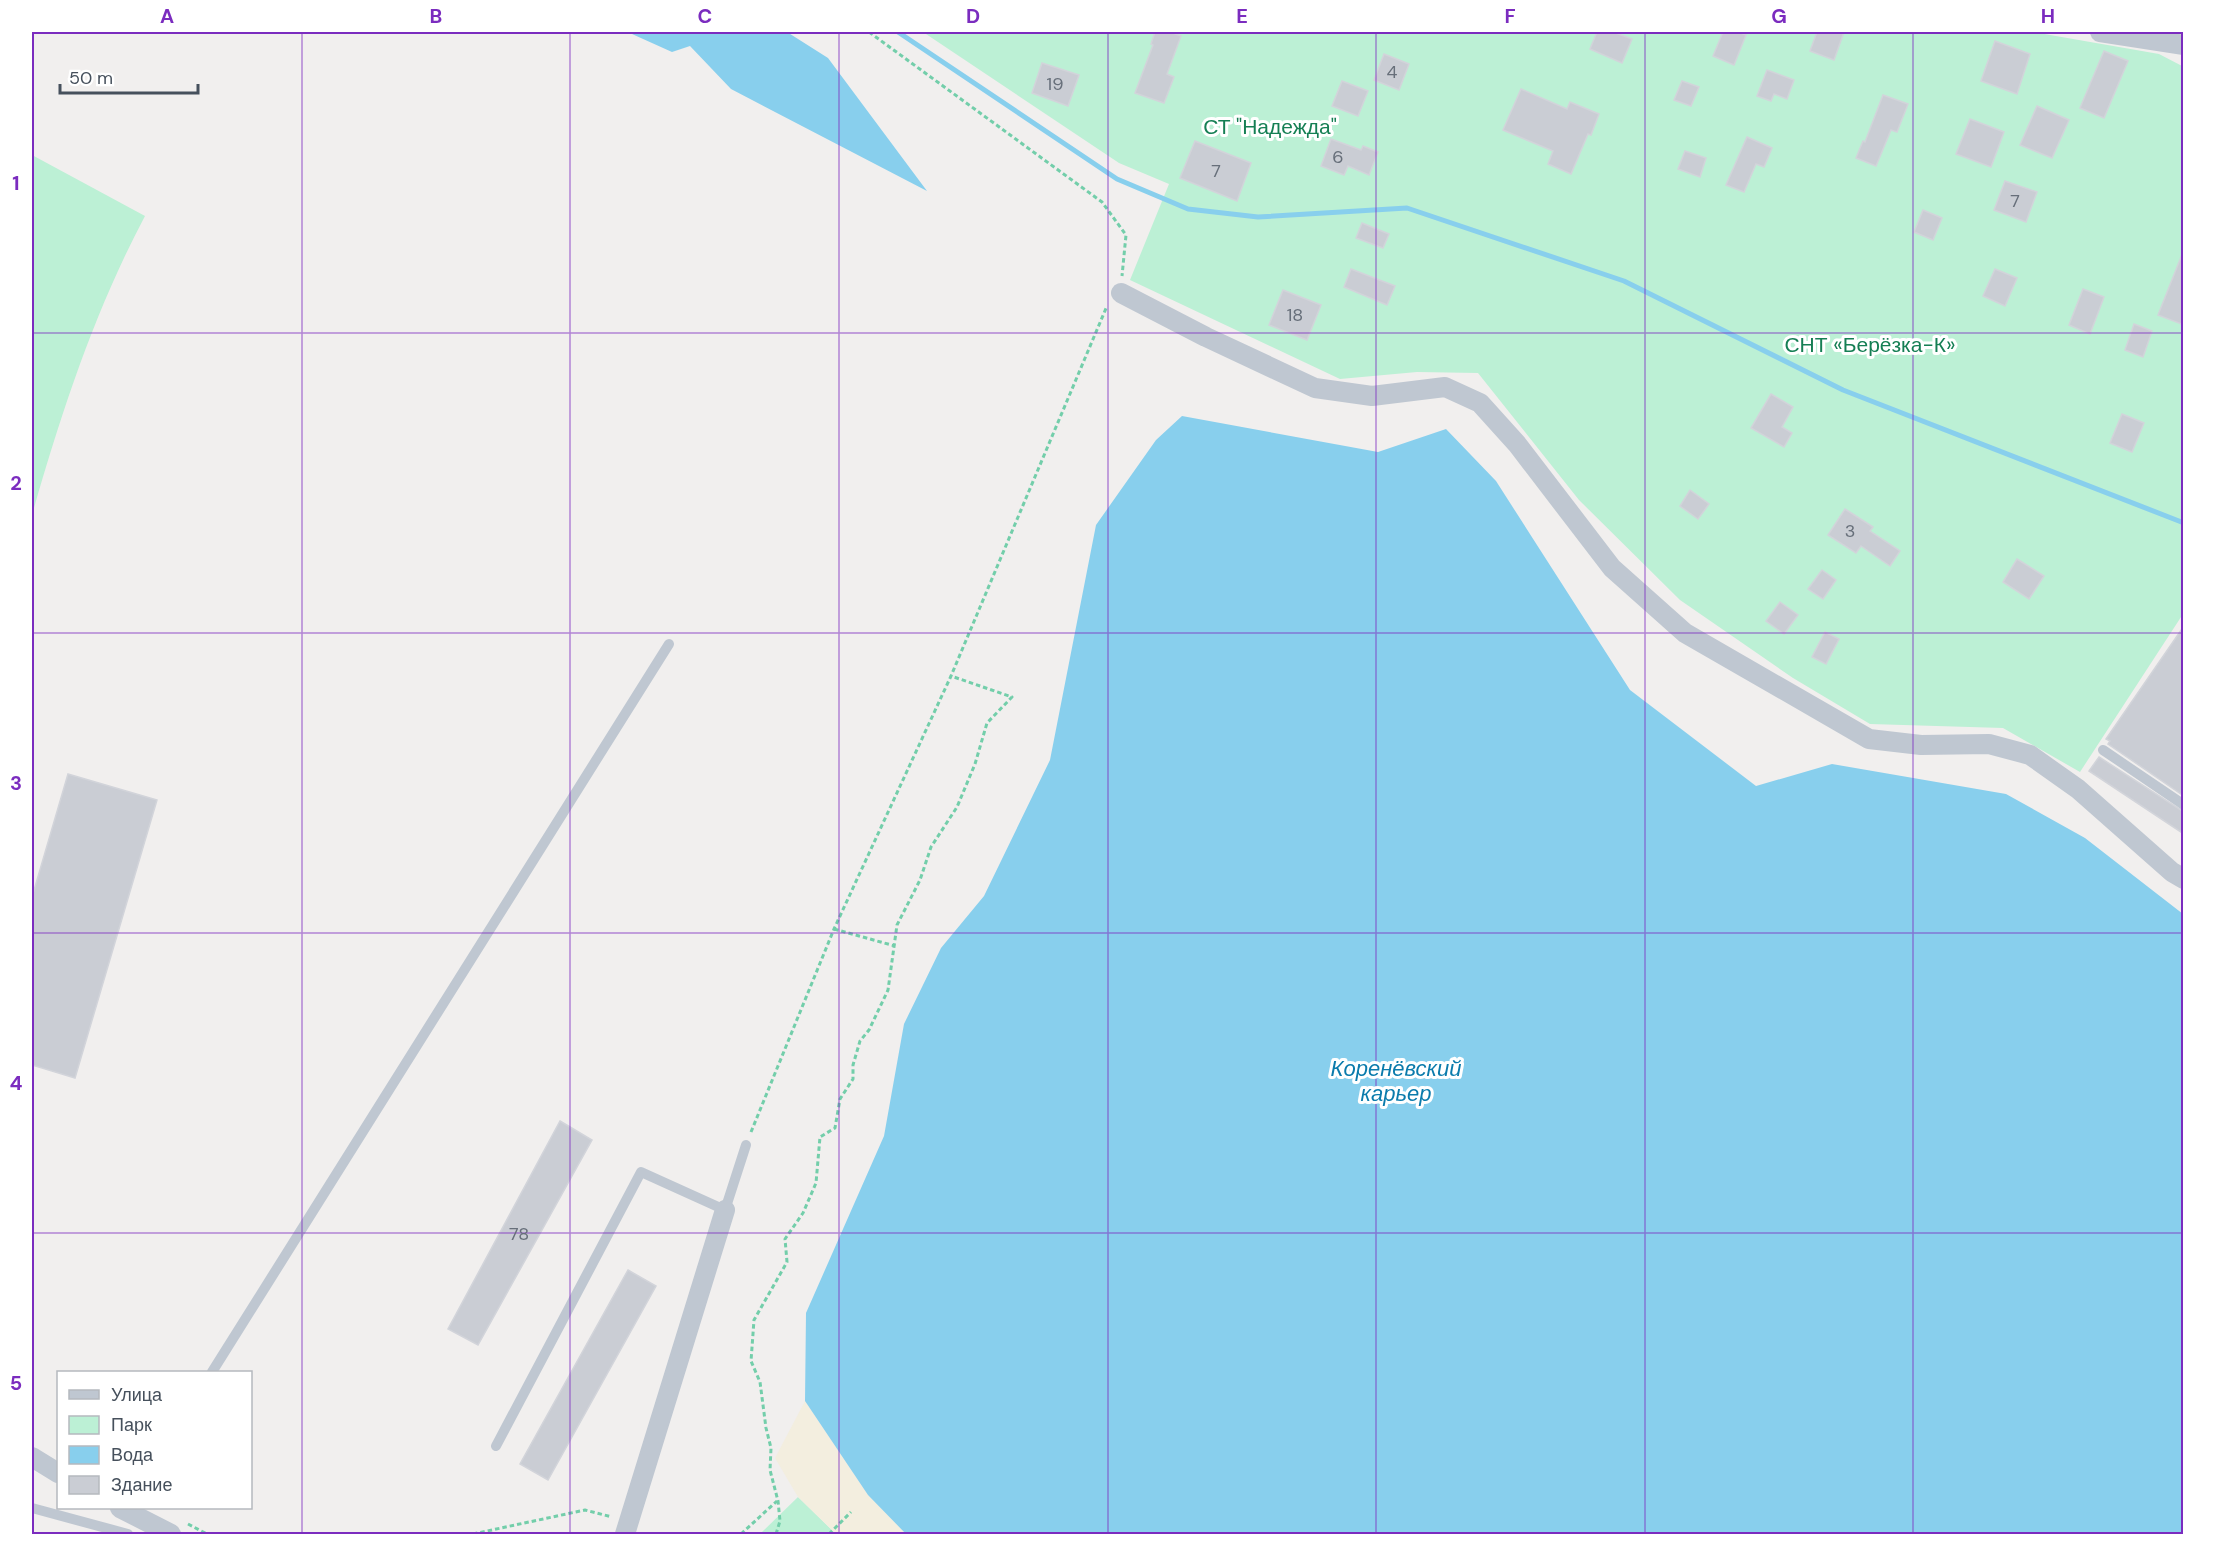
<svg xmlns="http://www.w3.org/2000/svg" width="2215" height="1566" font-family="'DM Sans',sans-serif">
  <rect width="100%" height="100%" fill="#f1efee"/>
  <!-- green -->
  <g fill="#bcf0d5">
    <polygon points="923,32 2033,32 2159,54 2184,67 2183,614 2080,772 2003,728 1870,724 1793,678 1680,600 1579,500 1478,373 1417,372 1340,379 1130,280 1169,184 1119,163"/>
    <path d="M32,155L145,216C95,310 61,413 32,515Z"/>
    <polygon points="798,1497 836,1534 760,1534"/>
  </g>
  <!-- sand -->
  <polygon fill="#f3eedf" points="805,1401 868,1495 906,1534 836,1534 798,1497 775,1458"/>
  <!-- water -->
  <g fill="#88cfed">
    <polygon points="630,32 787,32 828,58 927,191 731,89 690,46 672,52 632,34"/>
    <polygon points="1182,416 1378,452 1446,429 1496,481 1630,690 1756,786 1832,764 2006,794 2085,838 2183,914 2183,1534 906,1534 868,1495 805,1401 806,1313 884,1136 904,1024 941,948 984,896 1050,760 1096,525 1156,440"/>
  </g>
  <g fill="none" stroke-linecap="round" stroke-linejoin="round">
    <!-- stream -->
    <polyline stroke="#88cfed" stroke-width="5" points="898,32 1117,179 1188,209 1258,217 1407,208 1624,281 1843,390 2184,523"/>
  </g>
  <!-- building -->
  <g fill="#cacdd4" stroke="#d2d4da" stroke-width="1.5">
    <polygon points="1155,32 1170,32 1181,36 1167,74 1174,77 1164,103 1135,93 1153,45 1151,44"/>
    <polygon points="1597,32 1613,32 1632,39 1622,63 1590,49"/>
    <polygon points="1723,32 1738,32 1746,35 1734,65 1713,56"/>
    <polygon points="1817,32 1844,32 1834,60 1810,51"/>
    <polygon points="1995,41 2030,54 2017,94 1981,81"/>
    <polygon points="2104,51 2128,61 2104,118 2080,108"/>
    <polygon points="1384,54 1409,64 1399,90 1374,80"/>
    <polygon points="1042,63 1079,75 1068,106 1032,93"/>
    <polygon points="1767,70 1794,80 1787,99 1774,94 1771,101 1757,96"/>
    <polygon points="1342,81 1368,91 1358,116 1332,106"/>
    <polygon points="1682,81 1699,87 1691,106 1674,100"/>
    <polygon points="1521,89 1567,109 1570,102 1599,114 1591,135 1588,134 1571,174 1548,164 1553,151 1503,130"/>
    <polygon points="1883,95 1908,104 1897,132 1891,130 1876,166 1856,158 1863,141 1865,142"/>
    <polygon points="2037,106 2069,120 2052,158 2020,145"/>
    <polygon points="1970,119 2004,132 1991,167 1956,154"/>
    <polygon points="1747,137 1772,148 1764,167 1756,164 1744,192 1726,185"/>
    <polygon points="1331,139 1361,150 1363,146 1378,152 1369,175 1348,166 1344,175 1321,166"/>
    <polygon points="1195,141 1251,163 1237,201 1180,178"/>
    <polygon points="1685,151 1706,158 1700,177 1678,169"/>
    <polygon points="2005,181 2037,192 2026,222 1994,210"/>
    <polygon points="1923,210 1942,218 1933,240 1914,232"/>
    <polygon points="1362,223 1389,234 1383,248 1356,238"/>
    <polygon points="2183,252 2184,252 2184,325 2158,315"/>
    <polygon points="1351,269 1395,286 1387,305 1344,287"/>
    <polygon points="1995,269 2017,278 2005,306 1983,296"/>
    <polygon points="2083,289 2104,297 2090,334 2069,325"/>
    <polygon points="1283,290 1321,305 1307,340 1269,325"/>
    <polygon points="2134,324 2152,331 2143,357 2125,350"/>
    <polygon points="1771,394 1793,407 1782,427 1792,433 1784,447 1751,428"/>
    <polygon points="2122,414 2144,423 2132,452 2110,443"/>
    <polygon points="1690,490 1709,504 1698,519 1680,506"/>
    <polygon points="1845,509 1873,527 1870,531 1900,551 1890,566 1861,546 1856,553 1828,535"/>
    <polygon points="2017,559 2044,576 2029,599 2003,582"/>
    <polygon points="1822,570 1836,580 1823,599 1808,589"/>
    <polygon points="1780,602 1798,615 1784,634 1766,621"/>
    <polygon points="2184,626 2184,796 2108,744 2110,741 2106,739"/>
    <polygon points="1825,632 1839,639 1826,664 1812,657"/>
    <polygon points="2099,757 2184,812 2184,834 2089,771"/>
    <polygon points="68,774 157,800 75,1078 32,1065 32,897"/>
    <polygon points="560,1121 592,1140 478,1345 448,1329"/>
    <polygon points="628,1270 656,1286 548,1480 520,1464"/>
  </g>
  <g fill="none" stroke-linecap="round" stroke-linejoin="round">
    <!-- path -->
    <g stroke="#73ceaa" stroke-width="3" stroke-dasharray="4.5 3" stroke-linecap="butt">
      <polyline points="869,32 1102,202 1126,235 1122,276"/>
      <polyline points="834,929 895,946"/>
      <polyline points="751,1132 834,929 951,676 1107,306"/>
      <polyline points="188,1524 207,1534"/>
      <polyline points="473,1534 585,1510 612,1517"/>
      <polyline points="741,1534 777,1501"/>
      <polyline points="776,1534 780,1521 778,1501 770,1470 771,1448 766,1428 760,1382 751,1361 754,1320 787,1262 785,1239 803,1213 816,1183 820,1137 835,1128 840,1099 853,1079 853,1065 860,1041 869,1030 888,990 897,925 920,880 931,847 957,807 975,764 987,723 1012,697 951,676"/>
      <polyline points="829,1534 851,1512"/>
    </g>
    <!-- lane -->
    <g stroke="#bfc7d1" stroke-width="10">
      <polyline points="2103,750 2184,805"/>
      <polyline points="212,1372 669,644"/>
      <polyline points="496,1446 641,1172 725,1210 746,1145"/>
      <polyline points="32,1508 128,1534"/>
    </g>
    <!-- street -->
    <g stroke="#bfc7d1" stroke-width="20">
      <polyline points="2100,32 2184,45"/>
      <polyline points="1121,293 1206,337 1315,388 1372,396 1445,387 1480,403 1517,444 1612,568 1685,633 1869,739 1921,745 1989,744 2030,755 2078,789 2172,872 2184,879"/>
      <polyline points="32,1457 58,1473"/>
      <polyline points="120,1508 171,1534"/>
      <polyline points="625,1534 725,1210"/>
    </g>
  </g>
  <!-- grid -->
  <path fill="none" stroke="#7b2cbf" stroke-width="1.5" stroke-opacity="0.55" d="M302,32V1534M570,32V1534M839,32V1534M1108,32V1534M1376,32V1534M1645,32V1534M1913,32V1534M32,333H2184M32,633H2184M32,933H2184M32,1233H2184"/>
  <g text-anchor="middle" stroke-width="6" stroke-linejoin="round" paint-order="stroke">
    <!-- number labels -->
    <g font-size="18" fill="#676f7a">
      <text x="1392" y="78">4</text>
      <text x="1055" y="90">19</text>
      <text x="1338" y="163">6</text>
      <text x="1216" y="177">7</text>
      <text x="2015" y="207">7</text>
      <text x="1295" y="321">18</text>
      <text x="1850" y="537">3</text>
      <text x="519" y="1240">78</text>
    </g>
    <!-- park labels -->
    <g font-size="21" fill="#157f54" stroke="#fff">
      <text x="1270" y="134">СТ "Надежда"</text>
      <text x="1870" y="352">СНТ «Берёзка-К»</text>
    </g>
    <!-- water labels -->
    <g font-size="22" font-style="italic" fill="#0a7bac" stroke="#fff">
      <text x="1396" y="1076">Коренёвский<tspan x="1396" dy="25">карьер</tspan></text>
    </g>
  </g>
  <!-- border -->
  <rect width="2215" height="1566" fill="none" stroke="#ffffff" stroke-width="66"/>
  <!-- legend -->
  <rect x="57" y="1371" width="195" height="138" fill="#ffffff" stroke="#b5b9be" stroke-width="1.5"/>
  <rect x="69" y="1390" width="30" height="9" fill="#bfc7d1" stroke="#b5b9be" stroke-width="1.5"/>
  <text x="111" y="1401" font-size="18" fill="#46505c">Улица</text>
  <rect x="69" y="1416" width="30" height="18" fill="#bcf0d5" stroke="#b5b9be" stroke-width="1.5"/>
  <text x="111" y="1431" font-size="18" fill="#46505c">Парк</text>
  <rect x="69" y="1446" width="30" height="18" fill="#88cfed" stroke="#b5b9be" stroke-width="1.5"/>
  <text x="111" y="1461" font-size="18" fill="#46505c">Вода</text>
  <rect x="69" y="1476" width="30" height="18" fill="#cacdd4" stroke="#b5b9be" stroke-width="1.5"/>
  <text x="111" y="1491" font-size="18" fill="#46505c">Здание</text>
  <!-- scale -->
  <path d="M60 84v9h138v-9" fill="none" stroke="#46505c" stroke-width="3"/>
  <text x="69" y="84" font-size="18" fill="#46505c" stroke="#ffffff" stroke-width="4.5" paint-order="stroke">50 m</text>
  <rect x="33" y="33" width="2149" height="1500" fill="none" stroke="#7b2cbf" stroke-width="2"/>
  <g font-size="20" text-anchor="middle" font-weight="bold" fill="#7b2cbf">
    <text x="167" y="23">A</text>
    <text x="436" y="23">B</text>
    <text x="705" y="23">C</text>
    <text x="973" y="23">D</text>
    <text x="1242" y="23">E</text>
    <text x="1510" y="23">F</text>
    <text x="1779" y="23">G</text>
    <text x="2048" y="23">H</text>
    <text x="16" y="190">1</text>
    <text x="16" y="490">2</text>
    <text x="16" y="790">3</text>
    <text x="16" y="1090">4</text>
    <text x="16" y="1390">5</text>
  </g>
</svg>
